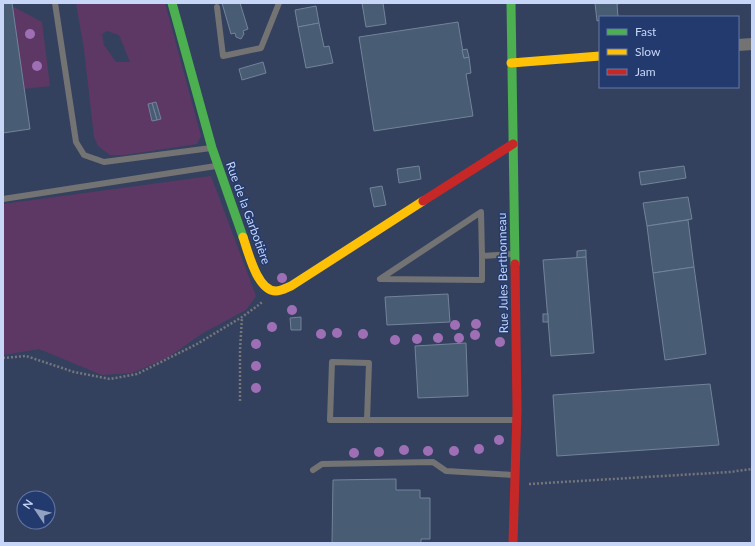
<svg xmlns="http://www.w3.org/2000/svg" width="755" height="546" font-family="Lato,sans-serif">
  <rect width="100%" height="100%" fill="#34415e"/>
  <!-- green -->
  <g fill="#5d3865" fill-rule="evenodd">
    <path d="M76,3H165L201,136L197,144L125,155H110L98,146L94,137L84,49ZM107,31L119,35L130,62H116L104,45L102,34Z"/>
    <polygon points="12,6 42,22 50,86 24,89"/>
    <polygon points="211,176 256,296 246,310 203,333 167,358 132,373 102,375 39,349 3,355 3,204"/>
  </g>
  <!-- building -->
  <g fill="#485c74" stroke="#72839a">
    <polygon points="3,3 12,3 30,129 3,133"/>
    <polygon points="222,3 240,3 248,29 243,31 244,34 241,39 236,37 235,33 231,34"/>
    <polygon points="362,3 383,3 386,24 366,27"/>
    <polygon points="595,3 623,3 617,4 618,17 600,17 600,20 597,21"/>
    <polygon points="316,6 319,23 298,27 295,10"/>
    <polygon points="458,22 464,58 469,57 471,73 466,74 473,116 374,131 359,37"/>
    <polygon points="319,23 324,47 329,46 333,63 306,68 298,27"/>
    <polygon points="467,49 469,57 464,58 462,50"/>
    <polygon points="263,62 266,73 242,80 239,69"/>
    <polygon points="156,102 161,119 157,120 152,103"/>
    <polygon points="152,103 157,120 152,121 148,104"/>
    <polygon points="419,166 421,179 399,183 397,169"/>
    <polygon points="684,166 686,178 641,185 639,172"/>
    <polygon points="382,186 386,205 374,207 370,188"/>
    <polygon points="688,197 692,219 647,226 643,203"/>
    <polygon points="688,220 694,267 653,273 647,226"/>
    <polygon points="586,250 586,257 577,258 577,251"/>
    <polygon points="586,257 594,353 551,356 543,260"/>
    <polygon points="694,267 706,354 665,360 653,273"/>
    <polygon points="448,294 450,322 387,325 385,297"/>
    <rect x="543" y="314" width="5" height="8"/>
    <polygon points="301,317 301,330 291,330 290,318"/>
    <polygon points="466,343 468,396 418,398 415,346"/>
    <polygon points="710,384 719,445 557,456 553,395"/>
    <polygon points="396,479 396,490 420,490 420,498 430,498 430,539 421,539 421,543 332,543 333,480"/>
  </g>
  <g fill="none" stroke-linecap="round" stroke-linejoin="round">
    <!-- path -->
    <g stroke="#74767a" stroke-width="2.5" stroke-dasharray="2 2" stroke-linecap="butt">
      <polyline points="3,358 26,356 74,372 110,379 137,374 197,344 242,317 260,304 263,301"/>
      <polyline points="240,401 240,350 242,317"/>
      <polyline points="529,484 730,472 752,469"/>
    </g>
    <!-- lane -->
    <g stroke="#737373" stroke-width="6">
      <polyline points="55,3 76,142 84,155 104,162 211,148"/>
      <polyline points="217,7 223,56 261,48 279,3"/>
      <polyline points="3,199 216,166"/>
      <polyline points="482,256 481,212 380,279 482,280 482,256 513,254"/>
      <polyline points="367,420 369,363 332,362 330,420 515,420"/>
      <polyline points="313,470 322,464 433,462 446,471 513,475"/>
    </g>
    <!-- street -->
    <polyline stroke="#737373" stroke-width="12" points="738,45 752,44"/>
    <!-- fast -->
    <g stroke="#4caf50" stroke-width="9">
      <polyline points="172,3 212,148 243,237"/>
      <polyline points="511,3 515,264"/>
    </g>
    <!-- slow -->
    <g stroke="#ffc107" stroke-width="9">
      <polyline points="511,63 600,56"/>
      <path d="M243,237C248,251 257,291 276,291C281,291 286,288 291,286L423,201"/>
    </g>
    <!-- jam -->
    <g stroke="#c62828" stroke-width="9">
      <polyline points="423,201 513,144"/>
      <polyline points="513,543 517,411 515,264"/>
    </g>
  </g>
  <!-- trees -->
  <g fill="#9f6fb5">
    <circle cx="30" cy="34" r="5"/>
    <circle cx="37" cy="66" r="5"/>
    <circle cx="282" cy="278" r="5"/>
    <circle cx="292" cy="310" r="5"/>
    <circle cx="476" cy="324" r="5"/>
    <circle cx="455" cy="325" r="5"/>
    <circle cx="272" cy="327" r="5"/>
    <circle cx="337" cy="333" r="5"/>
    <circle cx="321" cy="334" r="5"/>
    <circle cx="363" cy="334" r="5"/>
    <circle cx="475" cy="335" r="5"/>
    <circle cx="438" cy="338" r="5"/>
    <circle cx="459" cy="338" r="5"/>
    <circle cx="417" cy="339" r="5"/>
    <circle cx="395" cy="340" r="5"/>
    <circle cx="500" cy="342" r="5"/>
    <circle cx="256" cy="344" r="5"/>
    <circle cx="256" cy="366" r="5"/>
    <circle cx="256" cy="388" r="5"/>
    <circle cx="499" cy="440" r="5"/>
    <circle cx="479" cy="449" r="5"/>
    <circle cx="404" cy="450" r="5"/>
    <circle cx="428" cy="451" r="5"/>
    <circle cx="454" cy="451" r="5"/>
    <circle cx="379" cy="452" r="5"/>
    <circle cx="354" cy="453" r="5"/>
  </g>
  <g text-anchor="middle" stroke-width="3" stroke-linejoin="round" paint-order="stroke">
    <!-- street labels -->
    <g font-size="12" fill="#c7d6f7" stroke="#233a6f">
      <text transform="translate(248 213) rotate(70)" y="4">Rue de la Garbotière</text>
      <text transform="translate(503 273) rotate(-91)" y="4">Rue Jules Berthonneau</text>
    </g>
  </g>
  <!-- border -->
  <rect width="755" height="546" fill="none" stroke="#c7d6f7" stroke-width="8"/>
  <!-- legend -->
  <rect x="599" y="16" width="140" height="72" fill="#233a6f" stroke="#6578a5"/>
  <rect x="607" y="29" width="20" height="6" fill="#4caf50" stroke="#6578a5"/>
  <text x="635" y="36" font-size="12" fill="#c7d6f7">Fast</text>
  <rect x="607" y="49" width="20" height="6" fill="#ffc107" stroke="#6578a5"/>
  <text x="635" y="56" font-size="12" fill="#c7d6f7">Slow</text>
  <rect x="607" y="69" width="20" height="6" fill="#c62828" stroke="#6578a5"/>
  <text x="635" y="76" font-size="12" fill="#c7d6f7">Jam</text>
  <!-- north arrow -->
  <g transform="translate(36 510) rotate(305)"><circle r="19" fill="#233a6f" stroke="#6578a5"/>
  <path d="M0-3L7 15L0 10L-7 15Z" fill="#94a2c1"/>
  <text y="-6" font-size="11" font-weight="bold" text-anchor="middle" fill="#c7d6f7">N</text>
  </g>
</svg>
